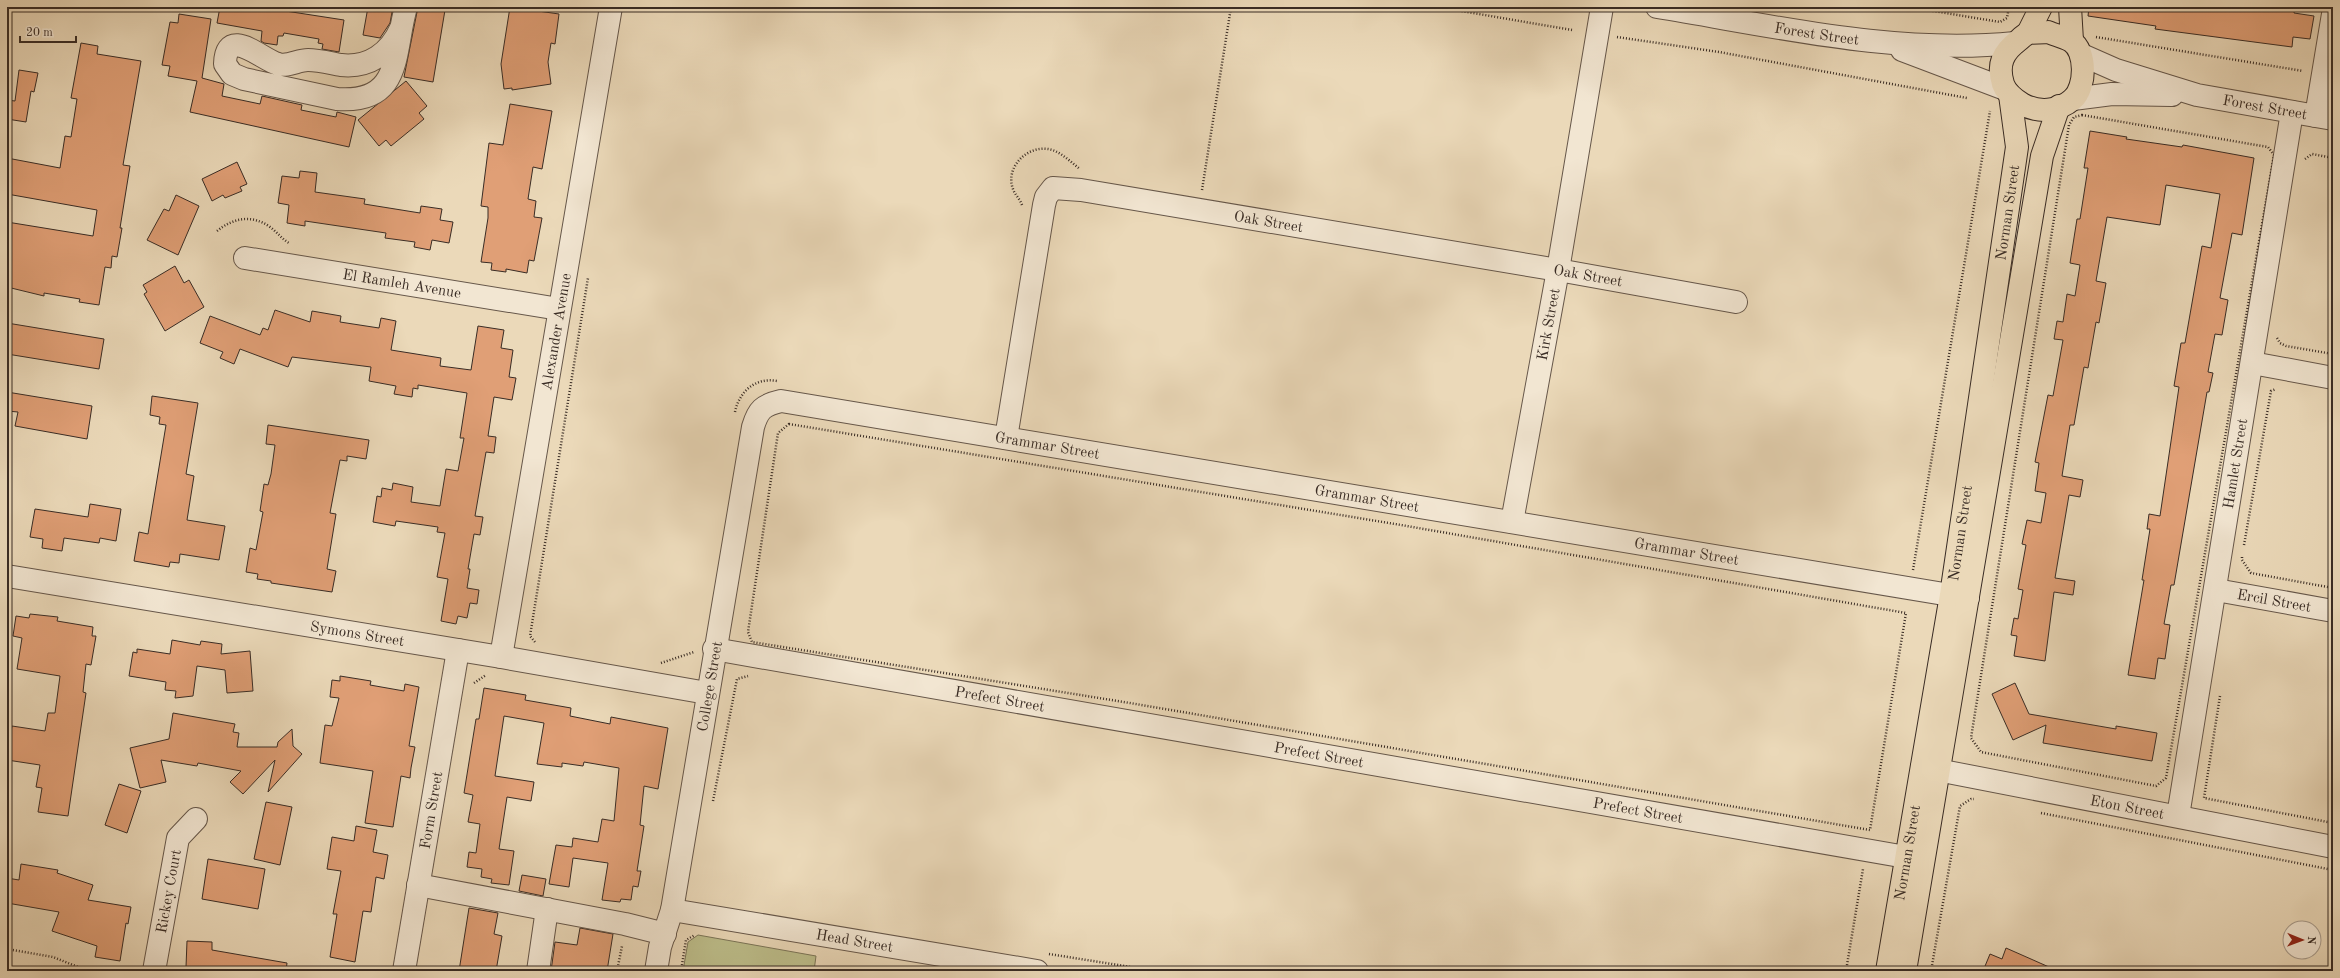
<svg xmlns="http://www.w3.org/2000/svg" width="2340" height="978" font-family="'Old Standard TT',serif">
  <rect width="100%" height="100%" fill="#ebd9b9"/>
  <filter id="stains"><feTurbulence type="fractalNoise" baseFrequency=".005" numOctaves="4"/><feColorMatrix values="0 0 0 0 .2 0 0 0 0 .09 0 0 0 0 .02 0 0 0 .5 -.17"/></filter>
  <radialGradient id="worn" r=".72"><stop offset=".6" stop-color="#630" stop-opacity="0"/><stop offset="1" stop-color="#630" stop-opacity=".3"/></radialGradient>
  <!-- green -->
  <polygon fill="#bdbe8b" stroke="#7b7558" points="698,935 816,956 814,971 683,971 688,942"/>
  <!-- building -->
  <g fill="#e09f76" stroke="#392c25">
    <polygon points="220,7 245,7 266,11 266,8 344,20 339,52 322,49 323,44 318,43 319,39 284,33 283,36 278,36 277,45 264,43 261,41 262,31 217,23"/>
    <polygon points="368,7 393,7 390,23 380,38 363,35"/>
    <polygon points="418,7 445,10 433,82 404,77"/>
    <polygon points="510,7 559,14 555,44 551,43 548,62 551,84 512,90 512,88 504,89 501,64"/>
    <polygon points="2089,7 2295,7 2294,13 2314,16 2310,39 2293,37 2292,47 2155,29 2156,26 2088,16"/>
    <polygon points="179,14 211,19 202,78 224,84 222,96 260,104 262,96 302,105 301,110 336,117 337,112 356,117 349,147 190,112 197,81 168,76 170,66 162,65 170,22 178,23"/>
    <polygon points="81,43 98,46 97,54 141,61 123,165 130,166 120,228 122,228 117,257 112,256 111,268 105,267 99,305 79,302 80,299 44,293 44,296 7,287 7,222 93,236 97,210 7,194 7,158 60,168 65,136 71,137 77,99 71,98"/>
    <polygon points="19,70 38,73 34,92 31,91 26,122 7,119 7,100 15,101"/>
    <polygon points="406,81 427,106 419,113 424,119 391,146 386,140 379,146 358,120"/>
    <polygon points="510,104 552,111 542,169 533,167 528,199 536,201 534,217 542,218 534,261 529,260 527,273 506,269 506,272 491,270 492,263 481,262 488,218 488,207 481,206 489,143 503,145"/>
    <polygon points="2090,131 2127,137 2126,139 2182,147 2183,145 2254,158 2242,235 2232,233 2220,298 2228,300 2222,335 2215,334 2208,372 2213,373 2209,392 2207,392 2174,585 2171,585 2164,624 2170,625 2165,659 2158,658 2155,679 2128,675 2144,580 2142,580 2150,529 2147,529 2149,514 2160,516 2179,387 2174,386 2181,343 2185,343 2202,246 2211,248 2220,194 2166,185 2160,225 2107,217 2096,281 2106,283 2099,323 2096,322 2088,368 2084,367 2074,425 2070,425 2062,476 2083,480 2080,497 2069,495 2055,578 2075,581 2073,595 2054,592 2045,661 2014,656 2017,636 2011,635 2014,618 2018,619 2023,590 2018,589 2026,545 2022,544 2027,520 2041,523 2046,493 2035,491 2039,463 2035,462 2048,395 2053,396 2063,340 2054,339 2057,321 2063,322 2067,294 2075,296 2080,265 2070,263 2077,219 2080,219 2088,168 2084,168"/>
    <polygon points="237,162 247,184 240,187 242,191 225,198 223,195 212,201 202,179"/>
    <polygon points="300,171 317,173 315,192 365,199 364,204 420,213 421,206 442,209 440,220 453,222 449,243 432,240 430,250 414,247 415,242 385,238 386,233 305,221 305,226 287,223 289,205 278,203 282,176 299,178"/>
    <polygon points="176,195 199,206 178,255 147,240 164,209 169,211"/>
    <polygon points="175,266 184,283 189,280 204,307 165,331 144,294 147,292 143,285"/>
    <polygon points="275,310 310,322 312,311 341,316 340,322 379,328 381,318 396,321 391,350 441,358 440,366 471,370 478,326 504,330 501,348 513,350 509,377 516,378 512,400 494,397 488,436 496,437 494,453 486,452 475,516 483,517 480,535 474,534 468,569 470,569 467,588 479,590 477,604 470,603 467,618 458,616 456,624 441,621 448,579 437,577 445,533 437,532 438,527 396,521 395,526 373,522 377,496 381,497 382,488 392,490 393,483 413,487 411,502 440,506 446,469 458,471 464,438 460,438 467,393 418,385 418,389 413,388 412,397 394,394 396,386 369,381 371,367 292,357 288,367 240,349 234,364 220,358 223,352 200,343 210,316 260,335 263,328 268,330"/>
    <polygon points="7,323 104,339 99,369 7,354"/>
    <polygon points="7,392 92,406 87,439 15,426 18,412 7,411"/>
    <polygon points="152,396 198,403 186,474 194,476 187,520 225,526 219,560 180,554 179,563 170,562 169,567 134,561 139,532 148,534 166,425 159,424 160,417 150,415"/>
    <polygon points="268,425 369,440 366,459 347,456 347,461 340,460 330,513 336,514 327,569 336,571 332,592 271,583 271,581 257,579 258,574 246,572 250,548 256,550 263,512 260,511 264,484 268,485 271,474 275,445 266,444"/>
    <polygon points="90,504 121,509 116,541 100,538 99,543 64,538 62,551 42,548 43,539 30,537 35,509 88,517"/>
    <polygon points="30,614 58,617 57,621 93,627 92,636 96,636 91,665 86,664 83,692 86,693 68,816 38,812 42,788 36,787 40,765 7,760 7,737 10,737 12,726 45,731 48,713 55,713 60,676 17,669 22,638 13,636 16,616 29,618"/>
    <polygon points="172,640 200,645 201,641 222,644 221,654 250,651 253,691 227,693 225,670 197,666 193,696 175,698 176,691 165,690 166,682 129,676 133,652 137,653 137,649 170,654"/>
    <polygon points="340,676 371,681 370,685 404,691 405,684 419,687 409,746 415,747 411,768 410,778 401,776 393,827 365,823 373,771 320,763 325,725 332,726 339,698 330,697 332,680 340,681"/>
    <polygon points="2015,683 2029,714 2116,729 2116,726 2157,733 2152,761 2043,743 2046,725 2013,740 1992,694"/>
    <polygon points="484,688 526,695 525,700 571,708 570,716 610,724 611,717 668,728 658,789 644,786 640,825 644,826 637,871 641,871 638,887 633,886 631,900 621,899 620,902 602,900 608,863 573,858 569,887 549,884 556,845 572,847 573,838 598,842 602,819 614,821 619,768 584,762 583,766 562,763 562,767 537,764 544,723 504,716 495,776 534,782 531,801 507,797 499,849 514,851 509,885 491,883 492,879 481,877 482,869 467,867 469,852 476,853 480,824 468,822 473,795 464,793 476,719 479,719"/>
    <polygon points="173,713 235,724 233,732 239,733 237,747 277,747 278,742 292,729 293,746 302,754 268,792 275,760 243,794 230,782 241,771 198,763 197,766 161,760 166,782 140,788 130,748 169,739"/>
    <polygon points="119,784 141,791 127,833 105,825"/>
    <polygon points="266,802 292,807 280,865 254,859"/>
    <polygon points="356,826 377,830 373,852 388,855 384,879 376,877 371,912 363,911 355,962 330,957 337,914 333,914 341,871 327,869 332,837 354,841"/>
    <polygon points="208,859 265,869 258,909 202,899"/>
    <polygon points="21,864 58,870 57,873 93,885 88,900 131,907 128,924 126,923 120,961 95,957 97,946 52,931 59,912 7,903 7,878 19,880"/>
    <polygon points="522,875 546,879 543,896 519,891"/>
    <polygon points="469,908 498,913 494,934 502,936 496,971 459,971"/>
    <polygon points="580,928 613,934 607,971 551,971 555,942 577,945"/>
    <polygon points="187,941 212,942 212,950 287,963 286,971 190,971 190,967 186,967"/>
    <polygon points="2006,948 2058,971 1983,971 1990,954 2002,959"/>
  </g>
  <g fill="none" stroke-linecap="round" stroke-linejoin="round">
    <defs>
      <g id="minor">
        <path id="s1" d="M1657,7C1775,26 1895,55 2015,43"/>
        <path d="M401,28C390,53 369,68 341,65C330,63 318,60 308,60C298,60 288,67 278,64C262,60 226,24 225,64L232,74L244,79L337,99C403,104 393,52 406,7"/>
        <polyline points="1902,50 2005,89"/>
        <path id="s2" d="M2082,55L2116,70L2197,95L2333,119"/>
        <polyline points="2073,99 2112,94 2172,95"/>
        <polyline points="2316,116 2333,14"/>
        <path id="s3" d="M245,258L559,309"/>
        <polyline points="2252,363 2333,378"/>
        <path id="s4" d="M1006,438L1044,205L1046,197L1053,188L1081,190L1558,270L1736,302"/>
        <path id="s5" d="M1512,522L1558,270L1602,7"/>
        <path id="s6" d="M7,576L501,657L707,693"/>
        <path id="s7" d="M2216,590L2333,611"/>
        <path id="s8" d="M714,649L1923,860"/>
        <path id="s9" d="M501,657L611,7"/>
        <path id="s10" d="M1922,767L2333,847"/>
        <path id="s11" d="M2178,816L2292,112"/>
        <polyline points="418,885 625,924 665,934"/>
        <path id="s12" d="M672,910L1037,971"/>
        <path id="s13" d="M154,971L178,838L196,819"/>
        <path id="s14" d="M404,971L458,650"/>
        <polyline points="538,971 547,909"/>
        <path id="s15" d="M656,971L660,947L672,910L753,427C758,410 763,405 781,401L1968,598"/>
      </g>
      <g id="major">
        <polyline points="2070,7 2072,41"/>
        <path d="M2048,32C2055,35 2064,37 2071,41C2087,51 2086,87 2073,99C2058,112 2038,113 2022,104C2014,99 2006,93 2003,84C1997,64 2003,52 2019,40C2022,37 2026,34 2029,33C2035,32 2042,33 2048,32Z"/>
        <polyline points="2028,33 2041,7"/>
        <path id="s16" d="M1887,971L1951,595L2017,147L2010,95"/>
        <polyline points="1905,971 2042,156 2059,106"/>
      </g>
    </defs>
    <!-- minor casing -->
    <use href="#minor" stroke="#66574a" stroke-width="24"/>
    <!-- major casing -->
    <use href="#major" stroke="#392c25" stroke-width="24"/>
    <!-- path -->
    <g stroke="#392c25" stroke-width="2.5" stroke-dasharray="1 2" stroke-linecap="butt">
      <polyline points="1438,7 1572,30"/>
      <polyline points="1909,7 2000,22 2007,18 2009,7"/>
      <polyline points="1617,37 1719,52 1967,98"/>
      <polyline points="2096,37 2303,71"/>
      <polygon points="2082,115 2268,147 2274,155 2166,778 2156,786 1981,752 1971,738 2069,125 2074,117"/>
      <polyline points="2305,159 2312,154 2333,158"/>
      <polyline points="1202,190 1231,7"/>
      <path d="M1022,205C1020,199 1015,195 1013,189C1004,165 1032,141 1055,151C1064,155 1072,163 1080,169"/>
      <path d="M217,231C233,218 252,214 270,227C277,232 282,239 289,243"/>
      <polyline points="2277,338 2280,343 2286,346 2333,354"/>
      <path d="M735,412C739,392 755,377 777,381"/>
      <polygon points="789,424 1401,525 1906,613 1870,830 1130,703 752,642 748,632 778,433"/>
      <polyline points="2244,545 2271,391 2276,389"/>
      <polyline points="2242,557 2242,560 2251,573 2333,588"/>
      <polyline points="1913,570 1990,111"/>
      <polyline points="535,642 530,636 588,278"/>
      <polyline points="661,663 694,652"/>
      <polyline points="474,683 486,675"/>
      <polyline points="2220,696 2204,798 2333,823"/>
      <polyline points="713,801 737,679 748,676"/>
      <polyline points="2041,813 2333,870"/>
      <polyline points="7,949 53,957 88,971"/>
      <polyline points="1049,954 1156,971"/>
      <polyline points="617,971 622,946"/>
      <polyline points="681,971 686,940 695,935"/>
      <polyline points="1846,971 1863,869"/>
      <polyline points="1931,971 1960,806 1971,799 1974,799"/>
    </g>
    <!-- minor -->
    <use href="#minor" stroke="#f2e6d2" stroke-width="22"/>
    <!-- major -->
    <use href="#major" stroke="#ebd9b9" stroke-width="22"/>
  </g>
  <g text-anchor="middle" stroke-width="4" stroke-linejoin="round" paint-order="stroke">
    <!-- street labels -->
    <g font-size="15" fill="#392c25" stroke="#f2e6d2">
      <text dy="5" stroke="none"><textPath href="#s1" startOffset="162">Forest Street</textPath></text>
      <text dy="5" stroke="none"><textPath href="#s2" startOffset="191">Forest Street</textPath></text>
      <text dy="5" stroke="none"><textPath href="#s16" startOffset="768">Norman Street</textPath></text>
      <text dy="5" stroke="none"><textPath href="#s4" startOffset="474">Oak Street</textPath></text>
      <text dy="5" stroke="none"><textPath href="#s4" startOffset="798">Oak Street</textPath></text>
      <text dy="5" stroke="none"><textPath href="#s3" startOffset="159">El Ramleh Avenue</textPath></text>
      <text dy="5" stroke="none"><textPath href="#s5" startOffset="201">Kirk Street</textPath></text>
      <text dy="5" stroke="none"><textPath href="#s9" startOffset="330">Alexander Avenue</textPath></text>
      <text dy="5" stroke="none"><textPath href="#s15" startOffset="864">Grammar Street</textPath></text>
      <text dy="5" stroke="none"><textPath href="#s11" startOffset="357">Hamlet Street</textPath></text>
      <text dy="5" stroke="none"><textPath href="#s15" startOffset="1188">Grammar Street</textPath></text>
      <text dy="5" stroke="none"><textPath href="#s16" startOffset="444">Norman Street</textPath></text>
      <text dy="5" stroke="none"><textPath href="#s15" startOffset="1512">Grammar Street</textPath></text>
      <text dy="5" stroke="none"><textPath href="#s7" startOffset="59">Ercil Street</textPath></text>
      <text dy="5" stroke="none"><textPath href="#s6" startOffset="355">Symons Street</textPath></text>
      <text dy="5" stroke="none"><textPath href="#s15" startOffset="290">College Street</textPath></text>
      <text dy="5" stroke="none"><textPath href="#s8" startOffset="290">Prefect Street</textPath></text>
      <text dy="5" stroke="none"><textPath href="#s8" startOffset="614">Prefect Street</textPath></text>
      <text dy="5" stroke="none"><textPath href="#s10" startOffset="209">Eton Street</textPath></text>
      <text dy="5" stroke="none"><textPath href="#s14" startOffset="163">Form Street</textPath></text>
      <text dy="5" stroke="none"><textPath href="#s8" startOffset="938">Prefect Street</textPath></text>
      <text dy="5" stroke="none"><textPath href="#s16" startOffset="120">Norman Street</textPath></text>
      <text dy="5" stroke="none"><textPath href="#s13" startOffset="81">Rickey Court</textPath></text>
      <text dy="5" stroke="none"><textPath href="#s12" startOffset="185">Head Street</textPath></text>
    </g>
  </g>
  <!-- margin -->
  <rect width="2340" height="978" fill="none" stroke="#ebd9b9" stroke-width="24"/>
  <rect x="8" y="8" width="2324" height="962" fill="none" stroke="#392c25" stroke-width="2"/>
  <rect x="12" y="12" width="2316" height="954" fill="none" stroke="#392c25"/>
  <!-- north arrow -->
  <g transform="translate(2302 940) rotate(91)"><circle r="19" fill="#f2e6d2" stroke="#a89c8d"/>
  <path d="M0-3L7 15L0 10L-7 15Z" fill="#8f2418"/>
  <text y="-6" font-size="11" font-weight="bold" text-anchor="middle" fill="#392c25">N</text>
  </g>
  <!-- scale -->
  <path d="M20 36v6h56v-6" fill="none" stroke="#392c25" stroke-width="2"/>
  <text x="26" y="36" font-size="12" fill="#392c25" stroke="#f2e6d2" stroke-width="3" paint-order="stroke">20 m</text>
  <rect width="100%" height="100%" filter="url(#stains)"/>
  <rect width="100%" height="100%" fill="url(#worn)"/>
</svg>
